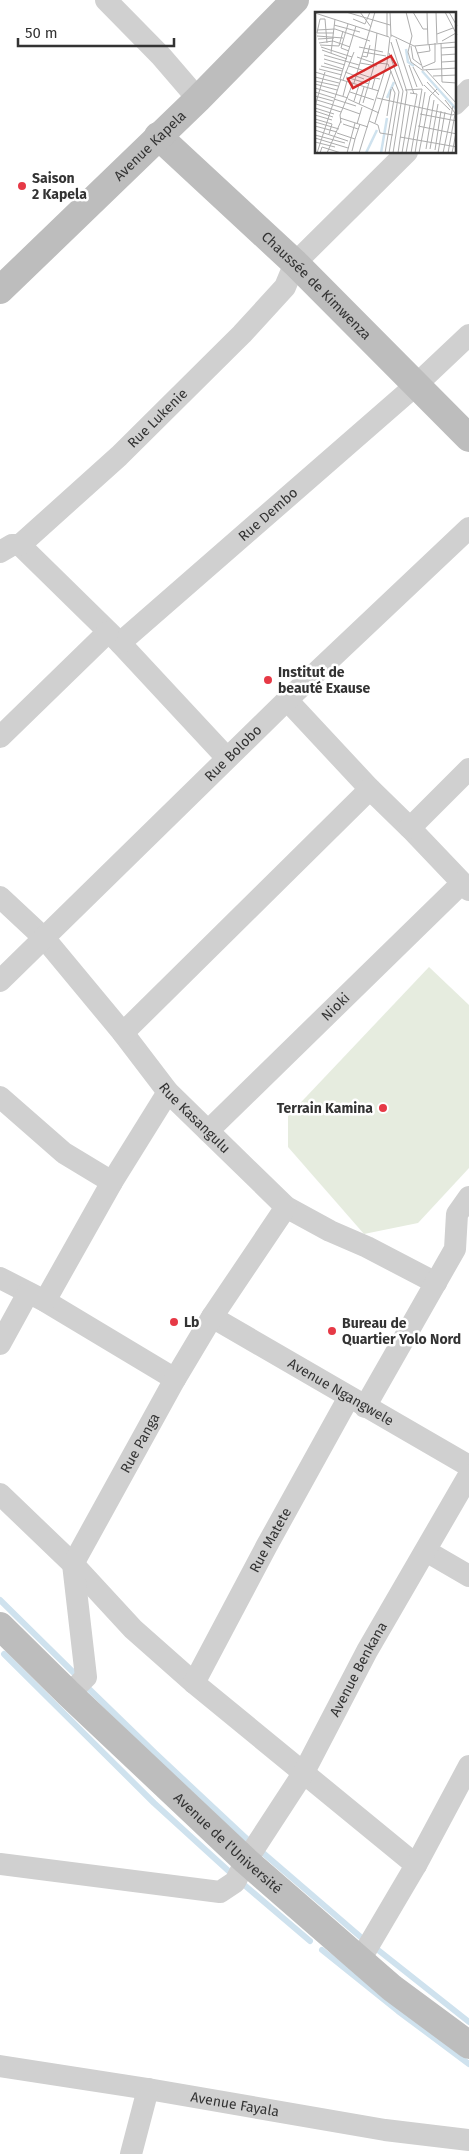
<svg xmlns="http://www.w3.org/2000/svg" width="469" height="2154" font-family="'Fira Sans',sans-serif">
  <rect width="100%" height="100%" fill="#fff"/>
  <!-- green -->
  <polygon fill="#e6ecdf" points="429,967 469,1005 469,1168 418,1223 364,1234 288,1147 288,1116"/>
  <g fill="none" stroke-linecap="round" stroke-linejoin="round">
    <!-- stream -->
    <g stroke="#cfe2ee" stroke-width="6">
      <polyline points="0,1600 76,1675"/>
      <polyline points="4,1654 154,1803 233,1875"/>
      <polyline points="88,1688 155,1753 249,1841"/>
      <polyline points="262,1852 363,1939"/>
      <polyline points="242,1883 310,1941"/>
      <polyline points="373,1946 469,2022"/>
      <polyline points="322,1950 398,2011 469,2064"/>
    </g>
    <!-- street -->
    <g stroke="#d0d0d0" stroke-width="22">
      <polyline points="106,0 161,56 198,99"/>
      <polyline points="455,104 469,90"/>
      <polyline points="20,545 120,643 227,758"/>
      <path id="s1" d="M0,552L12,545H20L119,456L242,334L285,287L295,263L407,152"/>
      <path id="s2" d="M120,643L416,385L469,335"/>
      <polyline points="287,700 370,789 410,828 469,890"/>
      <polyline points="0,737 108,632"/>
      <polyline points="410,828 469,769"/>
      <path id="s3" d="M0,897L45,939L123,1033L168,1092L286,1207L330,1231L367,1247L436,1283"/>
      <path id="s4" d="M0,981L287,700L469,528"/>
      <polyline points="123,1033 370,789"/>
      <polyline points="0,1097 64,1153 112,1182"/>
      <path id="s5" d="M208,1131L462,883"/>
      <polyline points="0,1278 45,1301 175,1379"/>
      <polyline points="45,1301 112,1182 168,1092"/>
      <path id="s6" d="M212,1317L469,1466"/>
      <polyline points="0,1344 28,1293"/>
      <polyline points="365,1407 455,1249 457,1214 469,1197"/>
      <polyline points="0,1494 73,1564 133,1629 194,1683 416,1865 469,1766"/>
      <polyline points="426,1551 469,1576"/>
      <path id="s7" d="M194,1683L266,1547L349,1397"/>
      <path id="s8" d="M69,1694L86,1677L73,1564L175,1379L212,1317L286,1207"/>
      <path id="s9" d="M0,1864L220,1892L235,1882L246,1861L304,1772L367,1651L469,1475"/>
      <polyline points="360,1960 416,1865"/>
      <path id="s10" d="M0,2066L148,2089L385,2130L469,2140"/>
      <polyline points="131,2154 148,2089"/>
    </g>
    <!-- secondary -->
    <g stroke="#bdbdbd" stroke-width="28">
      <path id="s11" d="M158,136L295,263L469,438"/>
      <path id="s12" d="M0,290L198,99L295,0"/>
      <path id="s13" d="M0,1626L69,1694L246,1861L392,1988L469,2045"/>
    </g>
  </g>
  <!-- markers -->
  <g fill="#e63946" stroke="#fff" stroke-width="2">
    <circle cx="22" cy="186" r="5"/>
    <circle cx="268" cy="680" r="5"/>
    <circle cx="383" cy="1108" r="5"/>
    <circle cx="174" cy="1322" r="5"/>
    <circle cx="332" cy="1331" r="5"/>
  </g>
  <g text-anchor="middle" stroke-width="5" stroke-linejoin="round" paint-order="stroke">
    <!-- street labels -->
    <g font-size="14" fill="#333" stroke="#fff">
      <text dy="5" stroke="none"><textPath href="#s12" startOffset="208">Avenue Kapela</textPath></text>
      <text dy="5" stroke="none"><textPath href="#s11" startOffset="218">Chaussée de Kimwenza</textPath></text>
      <text dy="5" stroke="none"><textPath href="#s1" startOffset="209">Rue Lukenie</textPath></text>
      <text dy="5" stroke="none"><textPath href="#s2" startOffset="196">Rue Dembo</textPath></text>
      <text dy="5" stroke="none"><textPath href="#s4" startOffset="326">Rue Bolobo</textPath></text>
      <text dy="5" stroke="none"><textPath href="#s5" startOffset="178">Nioki</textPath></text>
      <text dy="5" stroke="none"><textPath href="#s3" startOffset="295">Rue Kasangulu</textPath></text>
      <text dy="5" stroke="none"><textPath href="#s6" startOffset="149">Avenue Ngangwele</textPath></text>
      <text dy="5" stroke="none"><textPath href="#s8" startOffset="276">Rue Panga</textPath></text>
      <text dy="5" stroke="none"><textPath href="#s7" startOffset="162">Rue Matete</textPath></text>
      <text dy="5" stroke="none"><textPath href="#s9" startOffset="486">Avenue Benkana</textPath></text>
      <text dy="5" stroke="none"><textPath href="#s13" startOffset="315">Avenue de l’Université</textPath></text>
      <text dy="5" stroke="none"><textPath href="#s10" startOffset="238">Avenue Fayala</textPath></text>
    </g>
    <!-- poi labels -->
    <g font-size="14" font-weight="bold" fill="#333" stroke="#fff" text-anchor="start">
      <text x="32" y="183">Saison<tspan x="32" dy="16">2 Kapela</tspan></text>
      <text x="278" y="677">Institut de<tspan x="278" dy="16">beauté Exause</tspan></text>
      <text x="373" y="1113" text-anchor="end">Terrain Kamina</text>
      <text x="184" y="1327">Lb</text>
      <text x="342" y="1328">Bureau de<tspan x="342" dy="16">Quartier Yolo Nord</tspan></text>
    </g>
  </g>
  <!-- overview -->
  <g transform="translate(315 12)">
    <rect width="141" height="141" fill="#fff"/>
    <path fill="none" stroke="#cfe2ee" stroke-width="2.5" d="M91,37L93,50L99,54M107,59L142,98M72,86L79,70M51,141L62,118M66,141L72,106"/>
    <path fill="none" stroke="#adadad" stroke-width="1" d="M31,0L75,13M45,0L56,15M72,0V24M75,0L76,25M91,0L97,24L93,40L96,50L107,58L142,56M98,0L108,17H113M112,0L113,32M121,0L122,31M130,0L142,23M134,0L142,14M0,1L74,25M10,7H5L2,21H19M10,7L12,31M38,7L50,12L55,0M33,12L26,36L34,39M19,13L45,20M2,18L20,17L55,29M122,22L138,16M76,23L99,34L142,30M2,24L28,26M3,27L19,26M81,27L99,82M127,29L141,21M76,30L92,80L83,141M4,31L18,29L35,35M126,31L127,70M5,33L24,34L28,19M96,34L98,47L106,53M100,34L108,57M6,35L37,45M44,35L68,40M126,36L142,35M7,38L32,47M48,40L71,44M16,41L20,7M74,41L88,79L78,141M102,41L115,39L114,32M9,43L44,53M126,43L142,42M47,44L52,45L55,33M42,45L59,51M9,47L30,53M127,50L142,49M9,51L28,57M45,51L62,54M62,51L73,52L84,80L74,141M94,53L102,75M6,54L27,59M34,54L50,59M58,54L62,21M98,55L108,74M108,55L120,50V31M4,57L27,63M111,58L142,92M0,60L64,79M30,60L49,67M42,61L60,67M118,64L142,63M0,65L24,71M31,65L54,72M25,67L41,14M28,68L39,40M0,69L23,74M112,70L124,83M127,70L142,71M39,71L60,0M0,72L22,78M109,73L135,98M0,76L33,86M57,77L60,66L65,67M90,78L107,77M0,80L19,86M35,80L59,88M0,84L18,89M28,84L32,69M62,86L138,103L142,100M19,87L41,94M33,87L64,101M2,88L28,96M130,88L140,101M39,89L44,73M48,91L59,54M1,92L26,100M44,92L49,75M0,94L10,60M0,96L19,102M28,96L45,102M0,99L18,105M105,102L142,109M0,103L17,108M72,104L76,77M25,106L53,115M0,107L17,112L14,122M54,109L63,113L65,121L78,123M0,110L24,117M26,111L25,103L38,71M60,111L76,59M28,112L43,117M42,112L47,95M0,114L22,120M103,114L142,122M0,118L33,129M22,121L40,127L37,139M0,123L30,131M85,125L142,135M0,126L33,136M40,127L45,112M0,130L20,135M111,137L119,88M115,137L123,92M120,138L126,99M2,141L26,67M5,141L7,135L26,141M12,141L26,109M32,141L40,111M44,141L72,51L75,25M70,141L80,81L77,75M87,141L95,93M91,141L102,82L95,81M96,141L107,77M100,141L110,80M104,141L115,84L122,77M123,141L130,100M128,141L138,94M133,141L140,102M137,141L141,121"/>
    <path fill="#d62828" fill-opacity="0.15" stroke="#d62828" stroke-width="2.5" d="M76,44L81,53L38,76L33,67Z"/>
    <rect width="141" height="141" fill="none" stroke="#333" stroke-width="2.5"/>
  </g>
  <!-- scale -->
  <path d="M18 38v8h156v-8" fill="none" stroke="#333333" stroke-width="2.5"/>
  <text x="25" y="38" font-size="15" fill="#333333" stroke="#ffffff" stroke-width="4" paint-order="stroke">50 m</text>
</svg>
